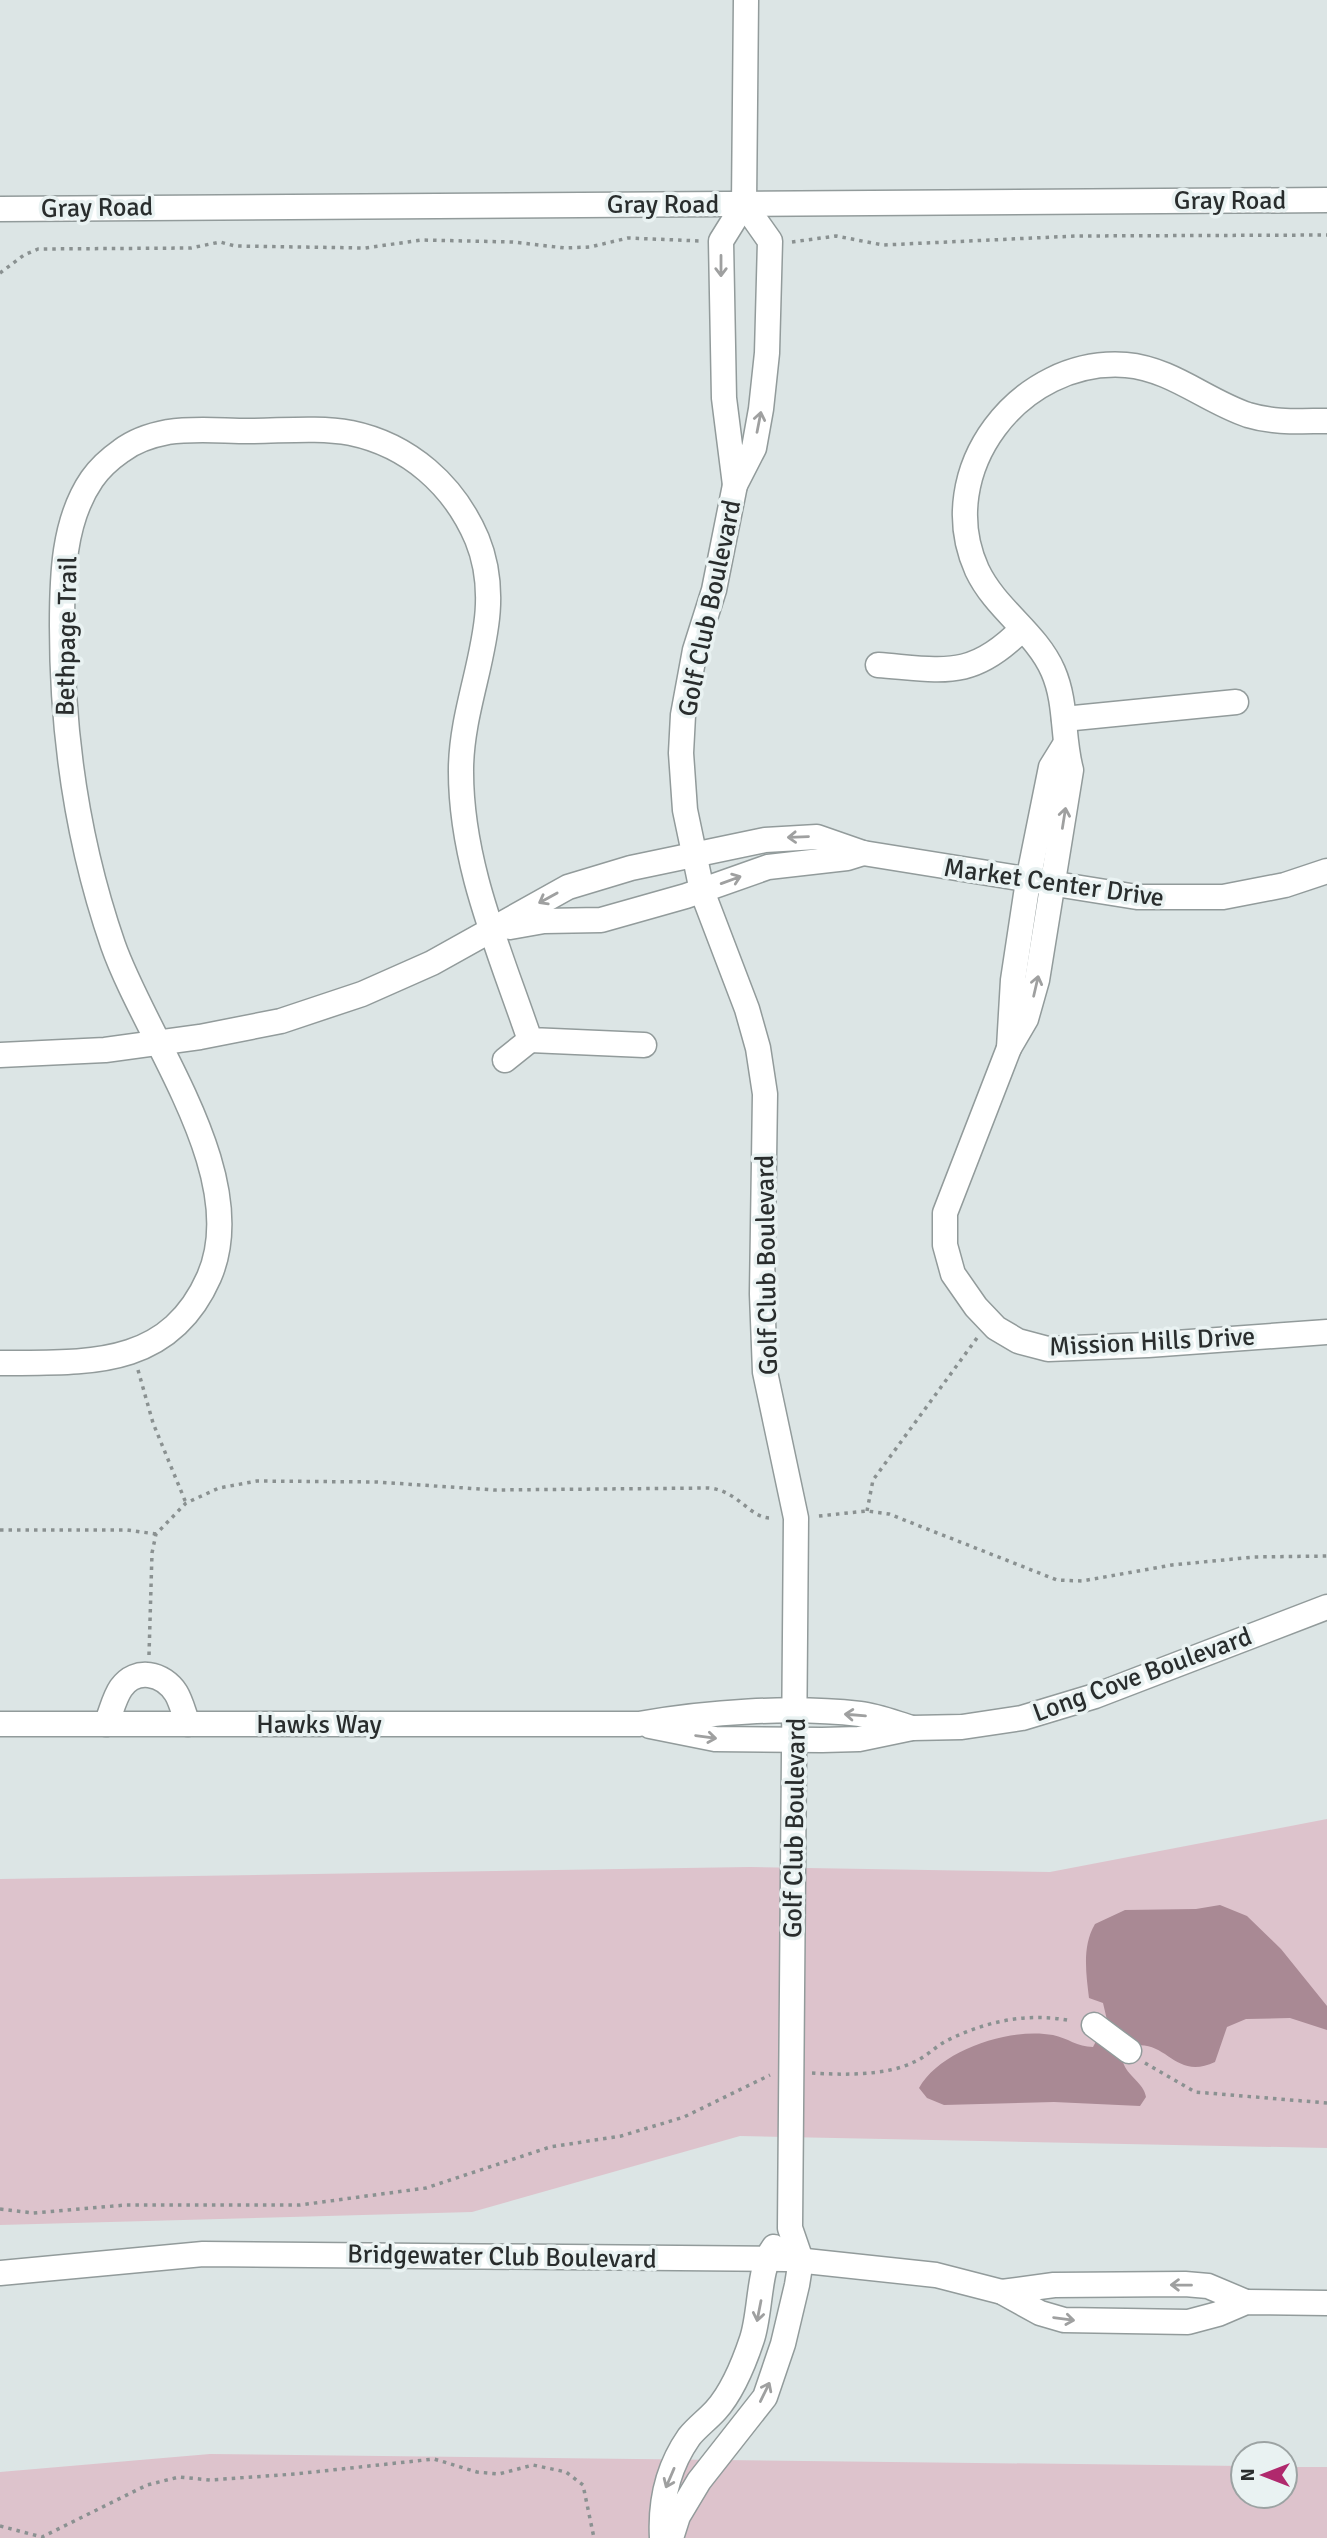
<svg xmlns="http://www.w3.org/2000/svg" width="1327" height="2538" font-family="Signika,sans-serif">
  <rect width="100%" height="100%" fill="#dce5e5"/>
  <!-- green -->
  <g fill="#ddc3cc">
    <polygon points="1327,1819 1327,2148 740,2136 472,2212 0,2225 0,1879 750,1867 1050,1872"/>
    <polygon points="210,2454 1243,2466 1243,2496 1285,2496 1285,2467 1327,2467 1327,2538 0,2538 0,2472"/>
  </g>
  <!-- water -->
  <path fill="#a98994" d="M1220,1905L1247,1916L1281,1949L1327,2006V2030L1290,2018L1246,2019L1227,2027L1215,2062C1175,2081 1167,2039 1133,2046L1123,2062C1127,2076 1144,2083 1146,2097L1140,2106L1054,2102L944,2105L927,2098L919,2088C940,2050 1010,2027 1053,2035C1068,2038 1077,2047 1093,2047L1107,2020L1103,2003L1089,1998C1086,1973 1082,1946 1095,1924L1125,1910L1196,1909Z"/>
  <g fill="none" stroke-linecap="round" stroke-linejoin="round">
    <defs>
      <g id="minor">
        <polyline points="744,204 746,0"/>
        <polyline points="0,209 1327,200"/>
        <polyline points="735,485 724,398 721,241 744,204"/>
        <path d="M878,665C944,670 972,680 1022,629"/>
        <polyline points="1064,719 1236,702"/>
        <polyline points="1064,746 1051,767 1028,881 1013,980 1009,1048 945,1213 945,1245 953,1274 976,1307 996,1328 1018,1341 1048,1349 1148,1345 1327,1332"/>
        <polyline points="510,927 544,921 601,920 686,896 768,867 847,858 863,853"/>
        <path d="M1009,1048L1026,1019L1037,980L1071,770C1062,737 1067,703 1053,671C1036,632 996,610 977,570C932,471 1020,357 1126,365C1172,369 1206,401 1248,415C1274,423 1300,421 1327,421"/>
        <polyline points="0,1055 105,1050 200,1037 281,1021 362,994 432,963 568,887 631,868 765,840 817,837 863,853 1137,897 1223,897 1285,885 1327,871"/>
        <polyline points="505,1060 530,1040"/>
        <path d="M0,1363C85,1362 168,1370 209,1277C253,1176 146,1039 113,945C77,841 62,735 62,626C62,577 63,521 92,479C99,469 111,458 121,451C134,441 152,435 168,432C194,428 223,431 249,431C282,431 318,427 351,433C409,445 454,485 477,539C509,617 462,689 461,768C460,857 495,940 524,1023L530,1040L644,1045"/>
        <path d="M0,1724H639C708,1712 789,1706 860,1714C877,1716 895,1723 912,1728"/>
        <path d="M106,1724C111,1713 114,1698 121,1688C136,1667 163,1673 176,1693C181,1701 184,1714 188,1724"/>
        <polyline points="650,1726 715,1739 822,1740 859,1739 912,1728 962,1727 1022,1718 1095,1696 1327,1607"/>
        <polyline points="1094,2025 1129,2051"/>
        <polyline points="0,2273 203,2254 787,2259 936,2275 1002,2292 1040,2313 1064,2320 1188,2322 1218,2314 1246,2302 1327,2303"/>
        <polyline points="1002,2292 1054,2285 1185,2284 1208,2286 1246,2302"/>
        <path d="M662,2538C660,2502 668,2467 689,2437C697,2427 707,2420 716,2410C733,2391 744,2363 752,2339C761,2312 758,2268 774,2247"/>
        <polyline points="671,2538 678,2516 699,2481 765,2397 783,2344 797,2285 801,2260 790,2228 796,1518 765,1372 762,1294 765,1094 758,1048 747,1009 702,891 685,810 681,753 683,715 695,650 714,590 735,485 754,448 761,409 767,353 770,241 744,204"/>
      </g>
    </defs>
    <!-- minor casing -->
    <use href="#minor" stroke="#929b9b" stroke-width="27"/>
    <!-- path -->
    <g stroke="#8a9191" stroke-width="3.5" stroke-dasharray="3.5 5" stroke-linecap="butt">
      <polyline points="792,242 836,236 883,245 1076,236 1327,235"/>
      <polyline points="0,273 24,255 38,249 191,248 220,242 235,246 365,248 422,240 513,242 565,248 590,247 628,238 701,241"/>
      <polyline points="138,1370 153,1423 186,1503"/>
      <polyline points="867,1511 873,1480 977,1338"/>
      <polyline points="819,1516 867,1511 889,1514 1057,1580 1082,1581 1172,1565 1254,1557 1327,1556"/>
      <polyline points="0,1530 127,1530 156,1534"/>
      <path d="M149,1655L152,1553L156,1534L186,1503L219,1488L257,1481L377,1482L494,1490L709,1488C740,1491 750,1520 773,1518"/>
      <polyline points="1145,2063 1195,2092 1327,2103"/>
      <path d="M812,2073C843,2075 886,2076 914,2062C926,2057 935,2047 946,2041C986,2021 1028,2012 1072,2021"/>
      <polyline points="0,2209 33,2213 126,2205 300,2205 426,2188 550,2147 621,2136 684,2117 770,2075"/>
      <polyline points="0,2526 42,2537 147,2485 179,2477 210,2480 295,2474 434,2459 477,2472 499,2474 533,2465 566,2472 583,2485 594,2538"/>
    </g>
    <!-- minor -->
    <use href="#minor" stroke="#fff" stroke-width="24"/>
  </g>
  <!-- one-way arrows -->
  <defs><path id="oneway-shaft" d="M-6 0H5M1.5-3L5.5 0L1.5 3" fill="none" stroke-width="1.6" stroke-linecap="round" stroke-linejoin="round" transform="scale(1.75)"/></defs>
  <g stroke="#9fa0a0">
    <use href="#oneway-shaft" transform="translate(721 266) rotate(90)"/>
    <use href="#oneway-shaft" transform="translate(759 422) rotate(-79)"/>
    <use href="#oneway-shaft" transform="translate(1064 818) rotate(-81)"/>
    <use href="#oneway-shaft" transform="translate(798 837) rotate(178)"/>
    <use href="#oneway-shaft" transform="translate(731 880) rotate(-20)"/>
    <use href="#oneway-shaft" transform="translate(548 898) rotate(151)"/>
    <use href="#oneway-shaft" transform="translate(1036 986) rotate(-77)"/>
    <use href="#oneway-shaft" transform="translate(855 1715) rotate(-175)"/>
    <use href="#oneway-shaft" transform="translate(706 1737) rotate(8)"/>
    <use href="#oneway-shaft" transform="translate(1181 2285) rotate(-179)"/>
    <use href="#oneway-shaft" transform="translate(759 2311) rotate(101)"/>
    <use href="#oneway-shaft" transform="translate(1064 2319) rotate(8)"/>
    <use href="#oneway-shaft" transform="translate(765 2392) rotate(-64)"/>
    <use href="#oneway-shaft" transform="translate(670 2478) rotate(113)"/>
  </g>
  <g text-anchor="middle" stroke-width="7" stroke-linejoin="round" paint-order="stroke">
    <!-- street labels -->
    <g font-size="26" fill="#292d2d" stroke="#e9f2f2">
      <text x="1230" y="209">Gray Road</text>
      <text x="663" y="213">Gray Road</text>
      <text transform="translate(97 207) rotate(-1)" y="9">Gray Road</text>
      <text transform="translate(709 608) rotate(-78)" y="9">Golf Club Boulevard</text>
      <text transform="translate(66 636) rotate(-89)" y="9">Bethpage Trail</text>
      <text transform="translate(1054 882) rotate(8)" y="9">Market Center Drive</text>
      <text transform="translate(766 1265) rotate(-91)" y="9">Golf Club Boulevard</text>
      <text transform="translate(1152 1341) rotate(-3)" y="9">Mission Hills Drive</text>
      <text transform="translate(1142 1674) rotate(-20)" y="9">Long Cove Boulevard</text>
      <text x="319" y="1733">Hawks Way</text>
      <text transform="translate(794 1828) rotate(-89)" y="9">Golf Club Boulevard</text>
      <text transform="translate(502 2256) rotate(1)" y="9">Bridgewater Club Boulevard</text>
    </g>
  </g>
  <!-- north arrow -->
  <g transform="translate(1264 2475) rotate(270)"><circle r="33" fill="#e9f2f2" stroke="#9ca3a3" stroke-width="2"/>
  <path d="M0-5L12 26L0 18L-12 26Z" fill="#b0296d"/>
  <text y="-10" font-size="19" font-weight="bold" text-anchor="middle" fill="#292d2d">N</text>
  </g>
</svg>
